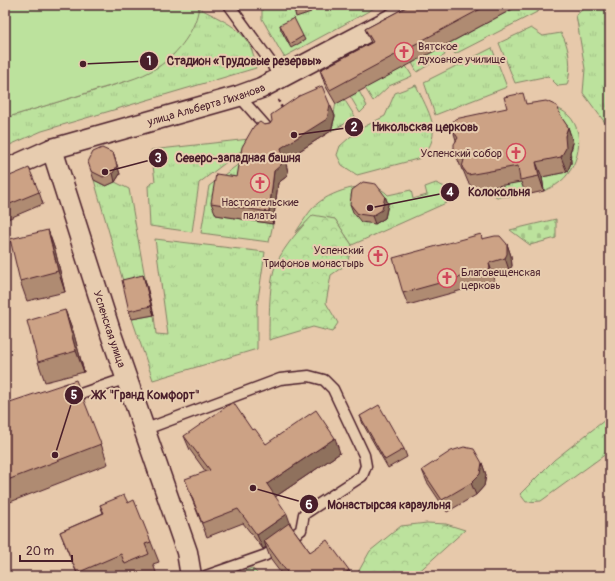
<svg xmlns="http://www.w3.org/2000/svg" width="615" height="581" font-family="Pangolin,sans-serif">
  <defs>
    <pattern id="grass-tufts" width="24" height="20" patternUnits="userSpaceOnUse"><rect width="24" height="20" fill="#bce29d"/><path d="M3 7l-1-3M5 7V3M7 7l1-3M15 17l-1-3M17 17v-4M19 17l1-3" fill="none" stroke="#a3c187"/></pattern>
    <pattern id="forest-crowns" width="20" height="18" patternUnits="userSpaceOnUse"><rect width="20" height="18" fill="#bce29d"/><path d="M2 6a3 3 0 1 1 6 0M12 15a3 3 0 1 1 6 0" fill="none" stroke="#a3c187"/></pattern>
    <pattern id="cemetery-stones" width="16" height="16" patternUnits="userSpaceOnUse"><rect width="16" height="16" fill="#bce29d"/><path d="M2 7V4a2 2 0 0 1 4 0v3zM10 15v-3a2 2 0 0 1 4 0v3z" fill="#a3c187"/></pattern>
  </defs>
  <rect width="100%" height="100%" fill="#e7c9ab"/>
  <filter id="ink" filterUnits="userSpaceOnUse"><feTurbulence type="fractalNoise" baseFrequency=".025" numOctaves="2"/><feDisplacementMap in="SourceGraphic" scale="8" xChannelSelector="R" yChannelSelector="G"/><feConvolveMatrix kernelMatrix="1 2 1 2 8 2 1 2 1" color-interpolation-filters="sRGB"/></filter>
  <g filter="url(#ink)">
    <!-- grass -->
    <g fill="url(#grass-tufts)" stroke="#838064">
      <polygon points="262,5 380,5 284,57 262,19"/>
      <polygon points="520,5 534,5 539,11 455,54 448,44"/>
      <polygon points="588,5 605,5 610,11 610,123 606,124 583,93 585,69 576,15"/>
      <path d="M199,8C229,24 252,31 256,68L42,131L5,147V118L127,81L158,67L173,55L193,25Z"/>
      <path d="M531,28L543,36L561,33C570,47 572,70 567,85L558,86L548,76L515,83L499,43Z"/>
      <polygon points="441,47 445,55 417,72 412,63"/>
      <polygon points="492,48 507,87 435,115 424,82"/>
      <polygon points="406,66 412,76 389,86 373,101 365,88"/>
      <path d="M416,85C428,112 445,133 421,158L357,175L342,165L337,155L340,146L358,130L385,116L395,93Z"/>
      <polygon points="359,91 367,106 360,113 350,96"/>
      <path d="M344,99L356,118L331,131C335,121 333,113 336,104Z"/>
      <path d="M547,106C551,107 555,107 559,109C588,122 582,165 560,182C556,186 549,188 544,191L542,177L567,172L571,163V159L567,155L572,149L573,143Z"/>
      <polygon points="258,138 199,183 192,232 150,226 148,186 155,181 151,150"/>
      <polygon points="247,158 242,189 216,215 273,224 269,242 201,233 209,186"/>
      <polygon points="94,180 106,186 115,182 129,189 146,283 125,288"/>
      <polygon points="523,181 526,195 497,197 484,189"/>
      <path d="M436,183L447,188L450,196L446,203L352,245L335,219L313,216L295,233C302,224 309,210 318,203C333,191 373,177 388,195L411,190L413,199L427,195L425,187Z"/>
      <polygon points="155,239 265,252 257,306 257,349 153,380 132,319 154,315 156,334 168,335"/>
    </g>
    <!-- forest -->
    <g fill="url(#forest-crowns)" stroke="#838064">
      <path d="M313,215L335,219L352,245L347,264L331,275L326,303L338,323L332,332L313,327L269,340C269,322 269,279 276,264C285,245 299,230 313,215Z"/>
      <polygon points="610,416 610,451 541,501 526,502 520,494 554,460"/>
      <polygon points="427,523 446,524 465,530 414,576 356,576 370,551 401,526"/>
      <polygon points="252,568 260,576 231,576"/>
    </g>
    <!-- cemetery -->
    <polygon fill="url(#cemetery-stones)" stroke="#838064" points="556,219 556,238 530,245 510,230"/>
    <!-- garden -->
    <path fill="#bce29d" stroke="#838064" d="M5,5H199C197,29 178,54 158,67C140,79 116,84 96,90C65,100 35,109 5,118Z"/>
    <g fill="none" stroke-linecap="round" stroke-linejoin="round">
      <defs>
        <g id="service">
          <polyline points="229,5 272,64 279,79"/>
          <polyline points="239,96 270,131"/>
          <polyline points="69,398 127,378"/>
          <polyline points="146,429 280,379 309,376 324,380 333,389 364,455 366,466 362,476 304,514 301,530 266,555 206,576"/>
        </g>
        <g id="minor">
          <path id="s1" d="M52,149L111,334L187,552L191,576"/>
          <path id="s2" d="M5,170L52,149L239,96L261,88L418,5"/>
        </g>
      </defs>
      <!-- service casing -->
      <use href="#service" stroke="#4a1f2b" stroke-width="13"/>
      <!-- minor casing -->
      <use href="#minor" stroke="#4a1f2b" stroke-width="23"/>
      <!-- path -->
      <polyline stroke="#4a1f2b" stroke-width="2.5" stroke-dasharray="3 3" stroke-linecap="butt" points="278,100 283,110"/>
      <!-- service -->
      <use href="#service" stroke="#e7ccaf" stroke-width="10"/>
      <!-- minor -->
      <use href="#minor" stroke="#e7ccaf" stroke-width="20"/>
    </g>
    <!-- wall -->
    <g fill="#af8b72" stroke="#4a1f2b">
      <polygon points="293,5 309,5 311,12 296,17"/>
      <polygon points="410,5 520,5 336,104 325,85 320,70 371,43 365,29"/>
      <polygon points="280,25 303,36 305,40 291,48 281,30"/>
      <polygon points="527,104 562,119 568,127 573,143 570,152 571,163 567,172 542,177 544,191 526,195 521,182 474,190 468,182 463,170 462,170 454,150 456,140 453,130"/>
      <polygon points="330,105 335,116 331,131 285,160 288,172 286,177 278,183 273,224 216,215 211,203 237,177 264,125 270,124"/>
      <polygon points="113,153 120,174 115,182 106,186 94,180 91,171"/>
      <polygon points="5,178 39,192 43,204 5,220"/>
      <polygon points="385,196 388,204 385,218 375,224 361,222 353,212 350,204"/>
      <polygon points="48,230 55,250 65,292 27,301 20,281"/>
      <polygon points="482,239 507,244 511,256 512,266 509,270 493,275 495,281 408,305 403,293"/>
      <polygon points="143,275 146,283 154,315 132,319 129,311"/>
      <polygon points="65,310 73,331 84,372 45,382 38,362"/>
      <polygon points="5,408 101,444 108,464 5,504"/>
      <polygon points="360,416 404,449 407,457 388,468 363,424"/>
      <polygon points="252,430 266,444 340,453 275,497 292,527 310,552 351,576 283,576 271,560 266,547 263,549 243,523 207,537 190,494 206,472 190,450 184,436"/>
      <polygon points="482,463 486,475 484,486 476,495 447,512 427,482 422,470"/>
      <polygon points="128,503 151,542 159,562 153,564 157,575 154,576 129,576 129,575 126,576 78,576 68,552 60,532 103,513 100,505"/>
    </g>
    <!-- shaded-wall -->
    <g fill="#8f715d" stroke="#4a1f2b">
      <polygon points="330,105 335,116 331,131 285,160 288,172 286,177 278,183 273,224 269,212 274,171 281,148"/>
      <polygon points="568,127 573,143 570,152 571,163 567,172 561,157 565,136"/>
      <polygon points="113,153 120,174 115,182 113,173"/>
      <polygon points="536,162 542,177 544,191 539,176"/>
      <polygon points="385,196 388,204 385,218 375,224 372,216"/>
      <polygon points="48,230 55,250 65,292 58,271"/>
      <polygon points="507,244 511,256 512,266 509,270 505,258"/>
      <polygon points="489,263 495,281 490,269"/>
      <polygon points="143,275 146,283 154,315 151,306"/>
      <polygon points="65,310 73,331 84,372 76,351"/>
      <polygon points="335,438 340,453 272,499 267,484"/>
      <polygon points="482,463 486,475 484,486 476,495 471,483"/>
      <polygon points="287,514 292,528 264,541 266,547 263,549 257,535"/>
      <polygon points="349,570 351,576 342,576"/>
    </g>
    <!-- building -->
    <g fill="#cca285" stroke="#4a1f2b">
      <polygon points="293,5 309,5 310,8 295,12"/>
      <polygon points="410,5 488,5 330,90 320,70 373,42 365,29"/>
      <polygon points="294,18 303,36 290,44 280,25"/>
      <polygon points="322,86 330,105 327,119 281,148 283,160 281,165 274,171 269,212 211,203 216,174 237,177 242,147 254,126 260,122 264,125 270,124 272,121 271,115 299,96"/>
      <polygon points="523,93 526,104 546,101 557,106 562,118 568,127 565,136 566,148 561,157 536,162 539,176 520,180 518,166 468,175 462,167 464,160 457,155 454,150 454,144 458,138 453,130 452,123 455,119 507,108 504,97"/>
      <polygon points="102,148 113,153 117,166 113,173 103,177 91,171 88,162 93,152"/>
      <polygon points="29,168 39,192 5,206 5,178"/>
      <polygon points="363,182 376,184 385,196 382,210 372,216 358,214 350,204 352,190"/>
      <polygon points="48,230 58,271 20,281 10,239"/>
      <polygon points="481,234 482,239 495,236 500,236 507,244 507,254 505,258 489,263 490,269 403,293 393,258"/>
      <polygon points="143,275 151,306 129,311 122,280"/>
      <polygon points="65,310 76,351 38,362 27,321"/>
      <polygon points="76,380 101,444 5,481 5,408 8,407 7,403"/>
      <polygon points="233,402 252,430 255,429 266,444 316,410 335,438 267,484 287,514 257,535 238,509 202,523 185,479 210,470 184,436"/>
      <polygon points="379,405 404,449 385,460 360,416"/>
      <polygon points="464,447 474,449 482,463 480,474 471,483 442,500 422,470 451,451"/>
      <polygon points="124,495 128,503 134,500 151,542 145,544 149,554 125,564 121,554 77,573 60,532 104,513 100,505"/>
      <polygon points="289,523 310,552 327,540 349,570 342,576 290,576 264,541"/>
    </g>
  </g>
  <!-- icons -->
  <defs>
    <symbol id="church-ring" viewBox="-11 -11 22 22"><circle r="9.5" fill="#e7ccaf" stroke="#d1495b" stroke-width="1.5"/><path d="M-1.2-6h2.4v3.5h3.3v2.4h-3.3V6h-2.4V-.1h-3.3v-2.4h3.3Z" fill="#d1495b"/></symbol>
  </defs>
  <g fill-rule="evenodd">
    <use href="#church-ring" x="393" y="41" width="22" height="22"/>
    <use href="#church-ring" x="505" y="142" width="22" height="22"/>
    <use href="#church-ring" x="249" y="172" width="22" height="22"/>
    <use href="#church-ring" x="367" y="245" width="22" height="22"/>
    <use href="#church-ring" x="436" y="267" width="22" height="22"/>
  </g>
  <g text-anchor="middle" stroke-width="4" stroke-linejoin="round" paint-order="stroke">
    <!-- poi labels -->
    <g font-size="11" fill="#4a1f2b" stroke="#e7ccaf" text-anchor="start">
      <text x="418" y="50">Вятское<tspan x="418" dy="13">духовное училище</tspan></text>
      <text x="502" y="157" text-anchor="end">Успенский собор</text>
      <text x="260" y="206" text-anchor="middle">Настоятельские<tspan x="260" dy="13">палаты</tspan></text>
      <text x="364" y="254" text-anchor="end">Успенский<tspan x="364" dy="13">Трифонов монастырь</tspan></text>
      <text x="461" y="276">Благовещенская<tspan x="461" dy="13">церковь</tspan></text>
    </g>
    <!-- street labels -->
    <g font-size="11" fill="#4a1f2b" stroke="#e7ccaf">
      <text dy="4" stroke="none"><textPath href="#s2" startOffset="212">улица Альберта Лиханова</textPath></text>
      <text dy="4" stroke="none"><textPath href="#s1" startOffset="189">Успенская улица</textPath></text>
    </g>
  </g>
  <!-- callouts -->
  <path fill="none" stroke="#4a1f2b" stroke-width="1.5" d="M83 64L149 61M294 135L354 127M105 172L158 158M370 208L450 192M55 455L74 395M253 488L309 504"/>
  <g fill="#4a1f2b" stroke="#e7ccaf" stroke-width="1.5">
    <circle cx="83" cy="64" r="4"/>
    <circle cx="294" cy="135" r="4"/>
    <circle cx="105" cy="172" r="4"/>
    <circle cx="370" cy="208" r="4"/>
    <circle cx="55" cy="455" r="4"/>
    <circle cx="253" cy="488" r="4"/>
    <circle cx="149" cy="61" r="10"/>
    <circle cx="354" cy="127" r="10"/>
    <circle cx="158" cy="158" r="10"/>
    <circle cx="450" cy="192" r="10"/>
    <circle cx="74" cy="395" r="10"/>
    <circle cx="309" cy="504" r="10"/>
  </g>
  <g font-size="12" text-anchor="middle" font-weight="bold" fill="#fff">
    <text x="149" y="65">1</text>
    <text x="354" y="131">2</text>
    <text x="158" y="162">3</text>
    <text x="450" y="196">4</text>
    <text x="74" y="399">5</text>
    <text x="309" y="509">6</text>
  </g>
  <g font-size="12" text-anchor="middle" font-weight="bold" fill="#4a1f2b" stroke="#e7ccaf" stroke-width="4" stroke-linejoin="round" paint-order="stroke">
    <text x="244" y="65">Стадион «Трудовые резервы»</text>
    <text x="425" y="131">Никольская церковь</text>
    <text x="238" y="162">Северо-западная башня</text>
    <text x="499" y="196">Колокольня</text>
    <text x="146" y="399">ЖК "Гранд Комфорт"</text>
    <text x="389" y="509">Монастырсая караульня</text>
  </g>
  <!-- margin -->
  <rect width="615" height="581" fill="none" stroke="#e7ccaf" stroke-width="20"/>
  <rect x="10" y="10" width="595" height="561" fill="none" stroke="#4a1f2b" stroke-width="1.5" filter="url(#ink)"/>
  <!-- scale -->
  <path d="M20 555v6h52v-6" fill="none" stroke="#4a1f2b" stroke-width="2"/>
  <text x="26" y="555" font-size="12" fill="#4a1f2b" stroke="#e7ccaf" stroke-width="3" paint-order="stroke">20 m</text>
</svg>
